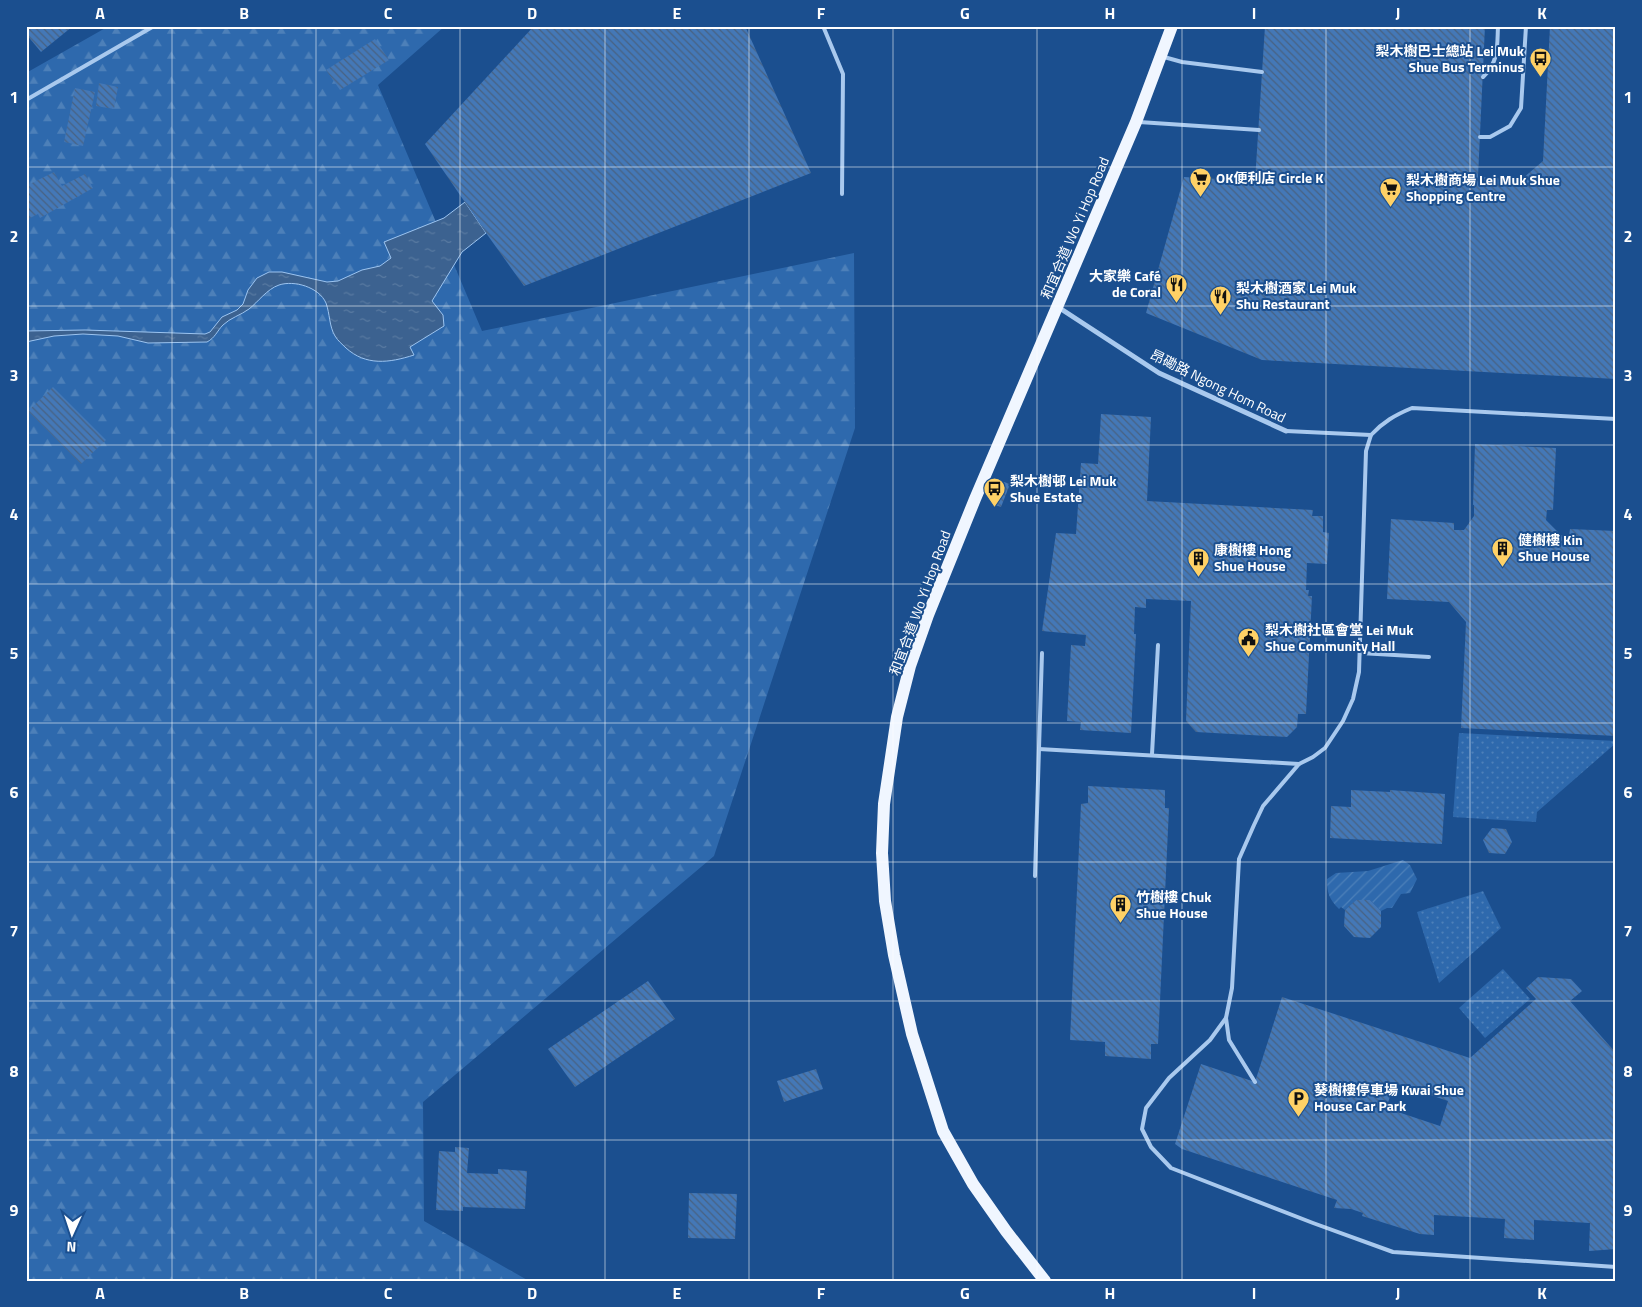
<svg xmlns="http://www.w3.org/2000/svg" width="1642" height="1307" font-family="'Titillium Web','Noto Sans TC',sans-serif">
  <defs>
    <pattern id="forest-firs" width="22" height="20" patternUnits="userSpaceOnUse" patternTransform="scale(1.25)"><rect width="22" height="20" fill="#2e69ad"/><path d="M5 1l3.5 6h-7zM16 11l3.5 6h-7z" fill="#4d80b9"/></pattern>
    <pattern id="park-dots" width="8" height="8" patternUnits="userSpaceOnUse" patternTransform="scale(1.25)"><rect width="8" height="8" fill="#2e69ad"/><path d="M2 2h.1M6 6h.1" fill="none" stroke="#4d80b9" stroke-width="1.8" stroke-linecap="round"/></pattern>
    <pattern id="garden-furrows" width="10" height="10" patternUnits="userSpaceOnUse" patternTransform="scale(1.25)"><rect width="10" height="10" fill="#2e69ad"/><path d="M-1 1l2-2M0 10L10 0M9 11l2-2" fill="none" stroke="#4d80b9"/></pattern>
    <pattern id="water-ripples" width="26" height="14" patternUnits="userSpaceOnUse" patternTransform="scale(1.25)"><rect width="26" height="14" fill="#3c6290"/><path d="M2 4q2-2 4 0t4 0M15 11q2-2 4 0t4 0" fill="none" stroke="#597aa1"/></pattern>
    <pattern id="building-back-hatch" width="6" height="6" patternUnits="userSpaceOnUse" patternTransform="scale(1.25)"><rect width="6" height="6" fill="#4478b7"/><path d="M-1 5l2 2M0 0l6 6M5-1l2 2" fill="none" stroke="#486282"/></pattern>
  </defs>
  <rect width="100%" height="100%" fill="#1b4f8f"/>
  <!-- forest -->
  <polygon fill="url(#forest-firs)" points="109,26 445,26 378,85 482,331 854,253 855,428 714,856 423,1102 424,1221 529,1281 26,1281 26,73"/>
  <!-- park -->
  <g fill="url(#park-dots)">
    <polygon points="1459,733 1616,741 1616,743 1537,812 1536,822 1453,817"/>
    <polygon points="1483,891 1501,928 1439,983 1417,912"/>
    <polygon points="1503,969 1530,999 1485,1038 1459,1008"/>
  </g>
  <!-- garden -->
  <path fill="url(#garden-furrows)" d="M1403,860L1410,865L1417,879L1410,893L1401,894L1392,908H1387L1381,911L1370,900H1356L1345,910L1341,907L1339,909C1329,899 1327,893 1327,879L1336,873L1368,871Z"/>
  <!-- water -->
  <path fill="url(#water-ripples)" stroke="#9cc4f0" d="M465,202L486,233L462,252L432,301L443,315L444,326L410,347L414,355C389,363 366,366 346,348C342,344 338,341 335,336C329,326 330,314 326,303C319,287 294,280 279,285C267,289 258,302 249,309C241,315 230,318 223,325C217,331 215,338 207,342L148,343L118,336L83,334L54,336L26,342V331L85,330L205,334L210,332L222,317L237,310L243,304L248,290L257,278L269,272H282L327,282L338,281L362,270L380,266L391,258L384,242L444,218Z"/>
  <!-- building -->
  <g fill="url(#building-back-hatch)" fill-rule="evenodd">
    <polygon points="26,26 73,26 41,52 26,34"/>
    <polygon points="534,26 745,26 811,173 524,286 486,233 425,144"/>
    <polygon points="1265,26 1485,26 1478,177 1522,179 1543,161 1550,26 1616,26 1616,379 1262,360 1146,313 1184,177 1255,181"/>
    <polygon points="375,39 389,60 340,90 326,70"/>
    <polygon points="99,83 118,87 114,109 96,106"/>
    <polygon points="75,88 95,92 83,146 64,142"/>
    <polygon points="54,172 62,186 85,174 93,188 40,218 38,214 26,220 26,186"/>
    <polygon points="53,387 106,440 81,464 28,411"/>
    <polygon points="1101,414 1151,417 1147,501 1313,510 1312,516 1323,516 1323,532 1329,533 1327,564 1307,563 1306,590 1309,590 1308,596 1312,596 1306,714 1298,714 1297,727 1287,737 1196,732 1186,721 1191,601 1146,599 1146,608 1135,607 1134,634 1136,634 1131,733 1080,730 1081,722 1067,721 1071,645 1085,646 1086,635 1042,631 1056,533 1076,534 1081,463 1098,464"/>
    <polygon points="1475,444 1556,448 1553,510 1547,510 1546,520 1561,535 1569,536 1570,529 1616,531 1616,736 1461,728 1466,622 1449,602 1387,599 1391,519 1454,523 1454,530 1464,530 1474,516 1474,505 1473,505"/>
    <polygon points="1004,482 1010,484 1001,507 995,505"/>
    <polygon points="1088,786 1165,790 1165,808 1169,808 1158,1044 1151,1044 1151,1059 1105,1056 1105,1042 1070,1040 1081,804 1088,803"/>
    <polygon points="1351,790 1390,792 1390,790 1445,794 1442,844 1330,838 1331,806 1351,807"/>
    <polygon points="1492,828 1506,829 1512,842 1505,854 1489,853 1483,840"/>
    <polygon points="1356,900 1370,900 1381,911 1381,927 1370,938 1354,937 1344,926 1345,910"/>
    <path d="M1538,977L1571,979L1582,991L1570,1001L1616,1053V1249L1589,1251L1590,1223L1534,1220V1240L1504,1238L1505,1219L1434,1215V1235L1420,1234L1362,1216L1363,1213L1351,1209L1334,1208L1337,1200L1182,1149L1175,1144L1201,1064L1255,1082L1282,997L1470,1058L1536,999L1526,988ZM1395,1083L1448,1101L1440,1126L1386,1108Z"/>
    <polygon points="648,981 675,1019 575,1087 548,1049"/>
    <polygon points="816,1069 823,1089 784,1102 777,1081"/>
    <polygon points="455,1147 469,1148 467,1173 498,1174 498,1169 527,1171 525,1209 463,1207 463,1211 436,1210 439,1151 455,1152"/>
    <polygon points="689,1193 737,1194 735,1239 688,1238"/>
  </g>
  <g fill="none" stroke-linecap="round" stroke-linejoin="round">
    <!-- lane -->
    <g stroke="#a9c9ee" stroke-width="4">
      <polyline points="823,26 843,74 842,194"/>
      <polyline points="1164,57 1182,62 1262,72"/>
      <path d="M1483,77C1499,61 1497,48 1498,26"/>
      <polyline points="26,100 154,26"/>
      <polyline points="1139,122 1259,130"/>
      <polyline points="1480,137 1490,137 1510,126 1521,108 1526,26"/>
      <path d="M1286,431L1371,435C1383,422 1395,415 1412,408L1616,419"/>
      <polyline points="1371,435 1366,451 1359,672 1353,699 1343,721 1325,748 1313,757 1299,764 1263,806 1254,825 1239,859 1232,988 1226,1018 1210,1040 1169,1078 1146,1108 1142,1129 1151,1147 1171,1168 1313,1223 1393,1252 1616,1267"/>
      <polyline points="1360,653 1429,657"/>
      <polyline points="1039,749 1299,764"/>
      <polyline points="1152,754 1158,645"/>
      <polyline points="1035,876 1042,653"/>
      <polyline points="1226,1018 1229,1040 1255,1082"/>
    </g>
    <!-- street -->
    <polyline stroke="#a9c9ee" stroke-width="5" points="1058,307 1159,373 1286,431"/>
    <!-- primary -->
    <polyline stroke="#f0f6ff" stroke-width="12" points="1045,1281 1006,1231 973,1184 943,1131 912,1034 894,955 885,901 882,853 884,804 897,717 910,666 928,615 975,499 1136,122 1172,26"/>
  </g>
  <!-- grid -->
  <path fill="none" stroke="#fff" stroke-width="1" stroke-opacity="0.55" d="M172,26V1281M316,26V1281M460,26V1281M605,26V1281M749,26V1281M893,26V1281M1037,26V1281M1182,26V1281M1326,26V1281M1470,26V1281M26,167H1616M26,306H1616M26,445H1616M26,584H1616M26,723H1616M26,862H1616M26,1001H1616M26,1140H1616"/>
  <!-- icons -->
  <defs>
    <symbol id="bus-pin" viewBox="-11 -11 22 30"><path d="M0 17L-7.5 6A9.5 9.5 0 1 1 7.5 6Z" fill="#ffd166" stroke="#1b4f8f"/><path d="M-5-6H5V4H4V6H2V4H-2V6H-4V4H-5ZM-3.5-4V0h7V-4ZM-3.5 1.2v1.5H-2V1.2ZM2 1.2v1.5H3.5V1.2Z" fill="#111"/></symbol>
    <symbol id="supermarket-pin" viewBox="-11 -11 22 30"><path d="M0 17L-7.5 6A9.5 9.5 0 1 1 7.5 6Z" fill="#ffd166" stroke="#1b4f8f"/><path d="M-6-5.5h2.5l.6 2H6L4.5 2H-2.5L-4.4-4H-6ZM-1.5 3.2a1.3 1.3 0 1 0 .1 0ZM3 3.2a1.3 1.3 0 1 0 .1 0Z" fill="#111"/></symbol>
    <symbol id="restaurant-pin" viewBox="-11 -11 22 30"><path d="M0 17L-7.5 6A9.5 9.5 0 1 1 7.5 6Z" fill="#ffd166" stroke="#1b4f8f"/><path d="M-5-6h1v4h1v-4h1v4h1v-4h1v5L-1.5 .5V6h-2V.5L-5-1ZM5-6V6H3V1.5H1.5Q1.5-4 5-6Z" fill="#111"/></symbol>
    <symbol id="building-pin" viewBox="-11 -11 22 30"><path d="M0 17L-7.5 6A9.5 9.5 0 1 1 7.5 6Z" fill="#ffd166" stroke="#1b4f8f"/><path d="M-4-6H4V6H1V3H-1V6H-4ZM-2.5-4.3h1.7v1.8h-1.7ZM.8-4.3h1.7v1.8H.8ZM-2.5-1h1.7V.8h-1.7ZM.8-1h1.7V.8H.8Z" fill="#111"/></symbol>
    <symbol id="civic-pin" viewBox="-11 -11 22 30"><path d="M0 17L-7.5 6A9.5 9.5 0 1 1 7.5 6Z" fill="#ffd166" stroke="#1b4f8f"/><path d="M-.6-6.5H3V-4.5H.6V-3L4-1V1h2V6H-6V1h2V-1L-.6-3ZM-1.2 2.5V6h2.4V2.5Z" fill="#111"/></symbol>
    <symbol id="parking-pin" viewBox="-11 -11 22 30"><path d="M0 17L-7.5 6A9.5 9.5 0 1 1 7.5 6Z" fill="#ffd166" stroke="#1b4f8f"/><path d="M-3.5-5.5H1a3.5 3.5 0 0 1 0 7H-1V5.5H-3.5ZM-1-3.4V-.6H.8a1.4 1.4 0 0 0 0-2.8Z" fill="#111"/></symbol>
  </defs>
  <g fill-rule="evenodd">
    <use href="#bus-pin" x="1528" y="46" width="25" height="34"/>
    <use href="#supermarket-pin" x="1188" y="166" width="25" height="34"/>
    <use href="#supermarket-pin" x="1378" y="176" width="25" height="34"/>
    <use href="#restaurant-pin" x="1164" y="272" width="25" height="34"/>
    <use href="#restaurant-pin" x="1208" y="284" width="25" height="34"/>
    <use href="#bus-pin" x="982" y="476" width="25" height="34"/>
    <use href="#building-pin" x="1490" y="536" width="25" height="34"/>
    <use href="#building-pin" x="1186" y="546" width="25" height="34"/>
    <use href="#civic-pin" x="1236" y="626" width="25" height="34"/>
    <use href="#building-pin" x="1108" y="892" width="25" height="34"/>
    <use href="#parking-pin" x="1286" y="1086" width="25" height="34"/>
  </g>
  <g text-anchor="middle" stroke-width="4" stroke-linejoin="round" paint-order="stroke">
    <!-- poi labels -->
    <g font-size="14" font-weight="bold" fill="#fff" stroke="#1b4f8f" text-anchor="start">
      <text x="1524" y="56" text-anchor="end">梨木樹巴士總站 Lei Muk<tspan x="1524" dy="16">Shue Bus Terminus</tspan></text>
      <text x="1216" y="183">OK便利店 Circle K</text>
      <text x="1406" y="185">梨木樹商場 Lei Muk Shue<tspan x="1406" dy="16">Shopping Centre</tspan></text>
      <text x="1161" y="281" text-anchor="end">大家樂 Café<tspan x="1161" dy="16">de Coral</tspan></text>
      <text x="1236" y="293">梨木樹酒家 Lei Muk<tspan x="1236" dy="16">Shu Restaurant</tspan></text>
      <text x="1010" y="486">梨木樹邨 Lei Muk<tspan x="1010" dy="16">Shue Estate</tspan></text>
      <text x="1518" y="545">健樹樓 Kin<tspan x="1518" dy="16">Shue House</tspan></text>
      <text x="1214" y="555">康樹樓 Hong<tspan x="1214" dy="16">Shue House</tspan></text>
      <text x="1265" y="635">梨木樹社區會堂 Lei Muk<tspan x="1265" dy="16">Shue Community Hall</tspan></text>
      <text x="1136" y="902">竹樹樓 Chuk<tspan x="1136" dy="16">Shue House</tspan></text>
      <text x="1314" y="1095">葵樹樓停車場 Kwai Shue<tspan x="1314" dy="16">House Car Park</tspan></text>
    </g>
    <!-- street labels -->
    <g font-size="14" fill="#fff" stroke="#1b4f8f">
      <text transform="translate(1075 228) rotate(-67)" y="5">和宜合道 Wo Yi Hop Road</text>
      <text transform="translate(1218 386) rotate(26)" y="5">昂磡路 Ngong Hom Road</text>
      <text transform="translate(920 603) rotate(-70)" y="5">和宜合道 Wo Yi Hop Road</text>
    </g>
  </g>
  <!-- border -->
  <rect width="1642" height="1307" fill="none" stroke="#1b4f8f" stroke-width="55"/>
  <!-- north arrow -->
  <g transform="translate(72 1234) rotate(183)" stroke="#1b4f8f" stroke-width="4" paint-order="stroke">
  <path d="M0-4L9 19L0 12L-9 19Z" fill="#ffffff"/>
  <text y="-8" font-size="14" font-weight="bold" text-anchor="middle" fill="#ffffff">N</text>
  </g>
  <rect x="28" y="28" width="1586" height="1252" fill="none" stroke="#fff" stroke-width="2"/>
  <g font-size="16" text-anchor="middle" font-weight="bold" fill="#fff">
    <text x="100" y="19">A</text>
    <text x="244" y="19">B</text>
    <text x="388" y="19">C</text>
    <text x="532" y="19">D</text>
    <text x="677" y="19">E</text>
    <text x="821" y="19">F</text>
    <text x="965" y="19">G</text>
    <text x="1110" y="19">H</text>
    <text x="1254" y="19">I</text>
    <text x="1398" y="19">J</text>
    <text x="1542" y="19">K</text>
    <text x="14" y="103">1</text>
    <text x="1628" y="103">1</text>
    <text x="14" y="242">2</text>
    <text x="1628" y="242">2</text>
    <text x="14" y="381">3</text>
    <text x="1628" y="381">3</text>
    <text x="14" y="520">4</text>
    <text x="1628" y="520">4</text>
    <text x="14" y="659">5</text>
    <text x="1628" y="659">5</text>
    <text x="14" y="798">6</text>
    <text x="1628" y="798">6</text>
    <text x="14" y="937">7</text>
    <text x="1628" y="937">7</text>
    <text x="14" y="1077">8</text>
    <text x="1628" y="1077">8</text>
    <text x="14" y="1216">9</text>
    <text x="1628" y="1216">9</text>
    <text x="100" y="1299">A</text>
    <text x="244" y="1299">B</text>
    <text x="388" y="1299">C</text>
    <text x="532" y="1299">D</text>
    <text x="677" y="1299">E</text>
    <text x="821" y="1299">F</text>
    <text x="965" y="1299">G</text>
    <text x="1110" y="1299">H</text>
    <text x="1254" y="1299">I</text>
    <text x="1398" y="1299">J</text>
    <text x="1542" y="1299">K</text>
  </g>
</svg>
